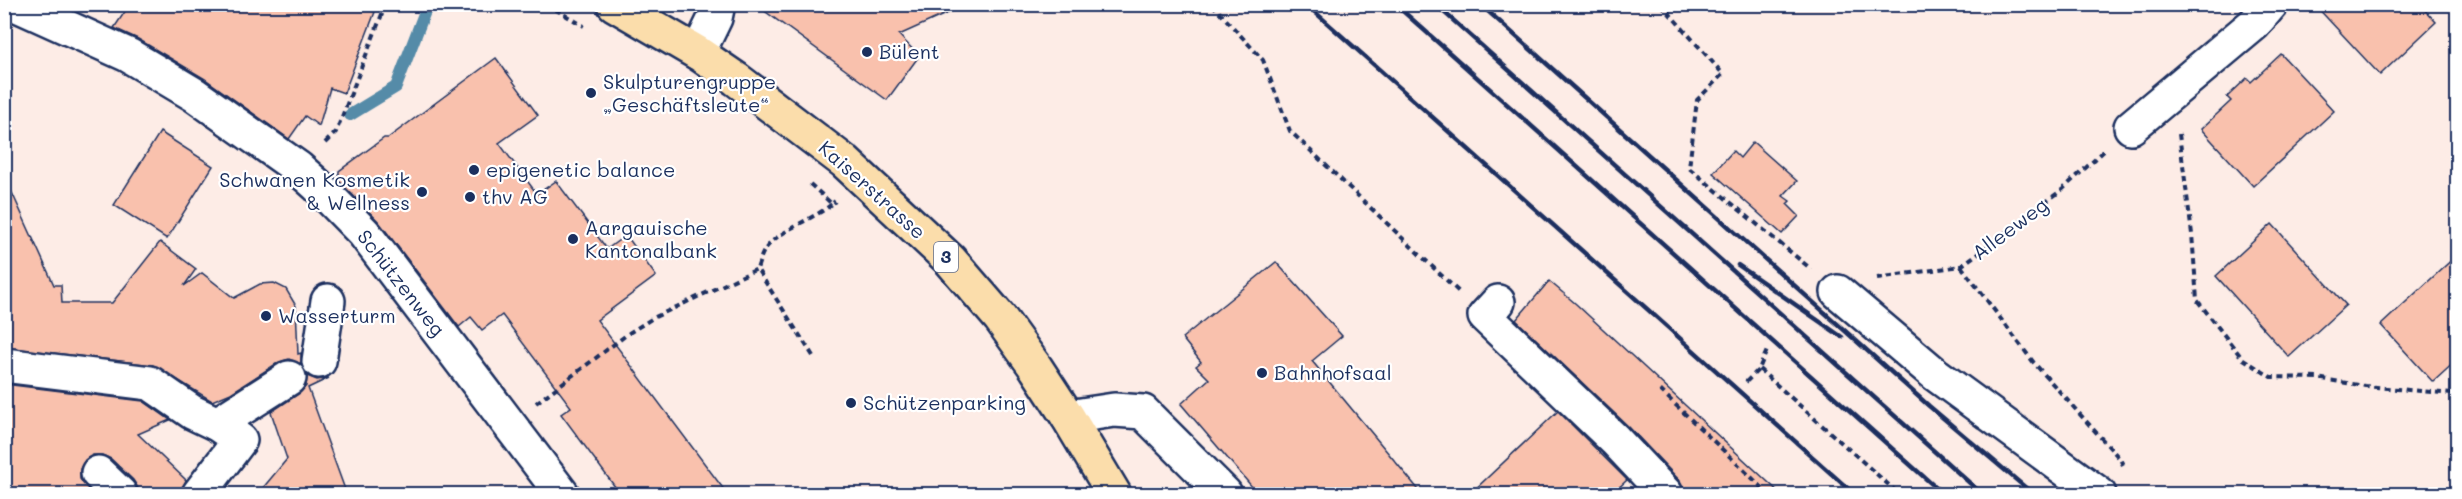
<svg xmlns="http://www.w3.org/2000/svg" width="2462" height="499" font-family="Mali,sans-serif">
  <rect width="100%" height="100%" fill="#fdece6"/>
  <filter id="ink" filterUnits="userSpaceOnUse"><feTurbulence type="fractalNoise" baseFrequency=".0167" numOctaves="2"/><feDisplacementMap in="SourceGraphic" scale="12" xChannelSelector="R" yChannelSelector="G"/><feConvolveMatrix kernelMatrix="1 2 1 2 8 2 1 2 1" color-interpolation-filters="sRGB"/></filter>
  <g filter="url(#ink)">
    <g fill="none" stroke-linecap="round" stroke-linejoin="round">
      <!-- stream -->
      <polyline stroke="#558ba8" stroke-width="12" points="350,115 396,87 427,6"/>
    </g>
    <!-- building -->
    <g fill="#f9c1ad" stroke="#1b2f5e" stroke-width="1.5">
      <polygon points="130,4 355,4 375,12 344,93 330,88 319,126 305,116 289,139 205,79 138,39 114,28"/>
      <polygon points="755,4 968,4 899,35 919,56 887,100"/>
      <polygon points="2314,4 2419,4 2436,22 2380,75"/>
      <polygon points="2281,54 2334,111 2253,186 2201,129 2231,101 2227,97 2247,78 2251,82"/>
      <polygon points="496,58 538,115 499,143 537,194 556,181 607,249 626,235 656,276 597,320 728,495 621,495 561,414 571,407 502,315 482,330 471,317 459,327 379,222 339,181 339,171 384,138 388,138"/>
      <polygon points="160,132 213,166 167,239 114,205"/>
      <polygon points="1753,142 1797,181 1783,196 1790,201 1787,204 1799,216 1782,234 1713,173 1733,151 1740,158"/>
      <polygon points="4,175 54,285 61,285 62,303 112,303 160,242 196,269 184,286 202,273 234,298 260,284 274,283 286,289 296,306 298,354 301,353 301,364 289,359 279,362 231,393 212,401 153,365 4,347"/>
      <polygon points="2272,224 2346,305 2289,357 2216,276"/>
      <polygon points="2457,255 2457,360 2433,382 2381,325"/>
      <polygon points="1276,262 1342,336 1312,361 1423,495 1259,495 1181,404 1209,379 1196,366 1201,362 1182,338"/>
      <polygon points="1549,281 1576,304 1782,495 1684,495 1680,481 1629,427 1516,320"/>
      <polygon points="307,376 317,380 329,378 308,388 347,495 257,495 287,459 271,412 300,393 306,386"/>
      <polygon points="4,384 143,401 170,420 138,434 186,480 181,495 138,495 138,488 133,480 111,459 102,455 93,455 85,460 80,469 80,479 93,495 4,495"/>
      <polygon points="1558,411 1627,480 1611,495 1469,495"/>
    </g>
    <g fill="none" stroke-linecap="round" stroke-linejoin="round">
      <defs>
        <g id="minor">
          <polyline points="15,4 128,55 195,95 298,168 317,185 364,233 562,494"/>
          <polyline points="698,53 715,18 718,4"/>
          <polyline points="2131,127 2254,24 2271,4"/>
          <polyline points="1838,292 1935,374 2099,494"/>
          <polyline points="1498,302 1485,316 1615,440 1666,494"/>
          <polyline points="319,361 328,301"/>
          <polyline points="4,365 150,383 192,412 217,424 240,440 199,494"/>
          <polyline points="1068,417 1114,410 1143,412 1225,494"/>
          <polyline points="217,424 289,378"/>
          <polyline points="98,473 120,494"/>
        </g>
        <polyline id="major" points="614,4 698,53 736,79 845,162 950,260 1000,318 1036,368 1068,417 1114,494"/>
      </defs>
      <!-- minor casing -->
      <use href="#minor" stroke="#1b2f5e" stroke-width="38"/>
      <!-- major casing -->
      <use href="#major" stroke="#1b2f5e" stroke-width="38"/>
      <!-- path -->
      <g stroke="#1b2f5e" stroke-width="4" stroke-dasharray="6 4.5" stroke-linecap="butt">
        <polyline points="546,4 584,26"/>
        <polyline points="1212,4 1263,60 1290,131 1460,293"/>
        <polyline points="1661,4 1723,74 1697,100 1689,168 1811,269"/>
        <polyline points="2179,134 2192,234 2197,300 2242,358 2271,377 2317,378 2365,386 2453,394 2458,390"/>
        <polyline points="325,143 336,132 386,4"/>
        <polyline points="810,184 832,204 835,201"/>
        <polyline points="1961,266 2034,363 2120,459 2123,465"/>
        <polyline points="1877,278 1961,266 2063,189 2106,149"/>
        <path d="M813,356L757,269C759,263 761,256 764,251C776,231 813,220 832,204"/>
        <polyline points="1759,369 1899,494"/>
        <polyline points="1746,382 1759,369 1768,348"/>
        <polyline points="1660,390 1769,494"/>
        <polyline points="536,403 629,333 653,318 757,269"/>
      </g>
      <!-- minor -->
      <use href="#minor" stroke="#fff" stroke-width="33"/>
      <!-- major -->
      <use href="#major" stroke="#fbddab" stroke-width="33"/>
      <!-- rail -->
      <g stroke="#1b2f5e" stroke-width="4.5">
        <polyline points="1306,4 1854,494"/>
        <polyline points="1395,4 1943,494"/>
        <polyline points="1435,4 1982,494"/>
        <polyline points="1480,4 1929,406 2033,494"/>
        <polyline points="1738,265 1842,337"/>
      </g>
    </g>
  </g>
  <!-- markers -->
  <g fill="#1b2f5e" stroke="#fff" stroke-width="2">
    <circle cx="867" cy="52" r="6"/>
    <circle cx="591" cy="93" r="6"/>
    <circle cx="474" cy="170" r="6"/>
    <circle cx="422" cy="192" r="6"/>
    <circle cx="470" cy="197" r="6"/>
    <circle cx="573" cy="239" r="6"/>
    <circle cx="266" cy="316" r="6"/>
    <circle cx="1262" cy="373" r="6"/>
    <circle cx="851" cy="403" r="6"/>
  </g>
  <g text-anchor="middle" stroke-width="4.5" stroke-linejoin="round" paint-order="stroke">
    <!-- shield labels -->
    <rect fill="#fff" stroke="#5f6d8e" stroke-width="1.5" x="934" y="242" width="24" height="30" rx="4.5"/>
    <g font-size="18" font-weight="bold" fill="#1b2f5e">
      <text x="946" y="263">3</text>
    </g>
    <!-- poi labels -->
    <g font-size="20" fill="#1b2f5e" stroke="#fff" text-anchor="start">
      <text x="879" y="59">Bülent</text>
      <text x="603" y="89">Skulpturengruppe<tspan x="603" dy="23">„Geschäftsleute“</tspan></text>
      <text x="486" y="177">epigenetic balance</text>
      <text x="410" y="187" text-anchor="end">Schwanen Kosmetik<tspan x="410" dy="23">&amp; Wellness</tspan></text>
      <text x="482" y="204">thv AG</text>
      <text x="585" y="235">Aargauische<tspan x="585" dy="23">Kantonalbank</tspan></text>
      <text x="278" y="323">Wasserturm</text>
      <text x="1274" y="380">Bahnhofsaal</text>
      <text x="863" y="410">Schützenparking</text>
    </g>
    <!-- street labels -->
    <g font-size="20" fill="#1b2f5e" stroke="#fff">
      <text transform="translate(872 190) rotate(42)" y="7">Kaiserstrasse</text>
      <text transform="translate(2010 229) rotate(-37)" y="7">Alleeweg</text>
      <text transform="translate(401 283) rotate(52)" y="7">Schützenweg</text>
    </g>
  </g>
  <!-- margin -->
  <rect width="2462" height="499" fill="none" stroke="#fff" stroke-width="24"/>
  <rect x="12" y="12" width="2438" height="475" fill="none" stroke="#1b2f5e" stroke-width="2" filter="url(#ink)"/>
</svg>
